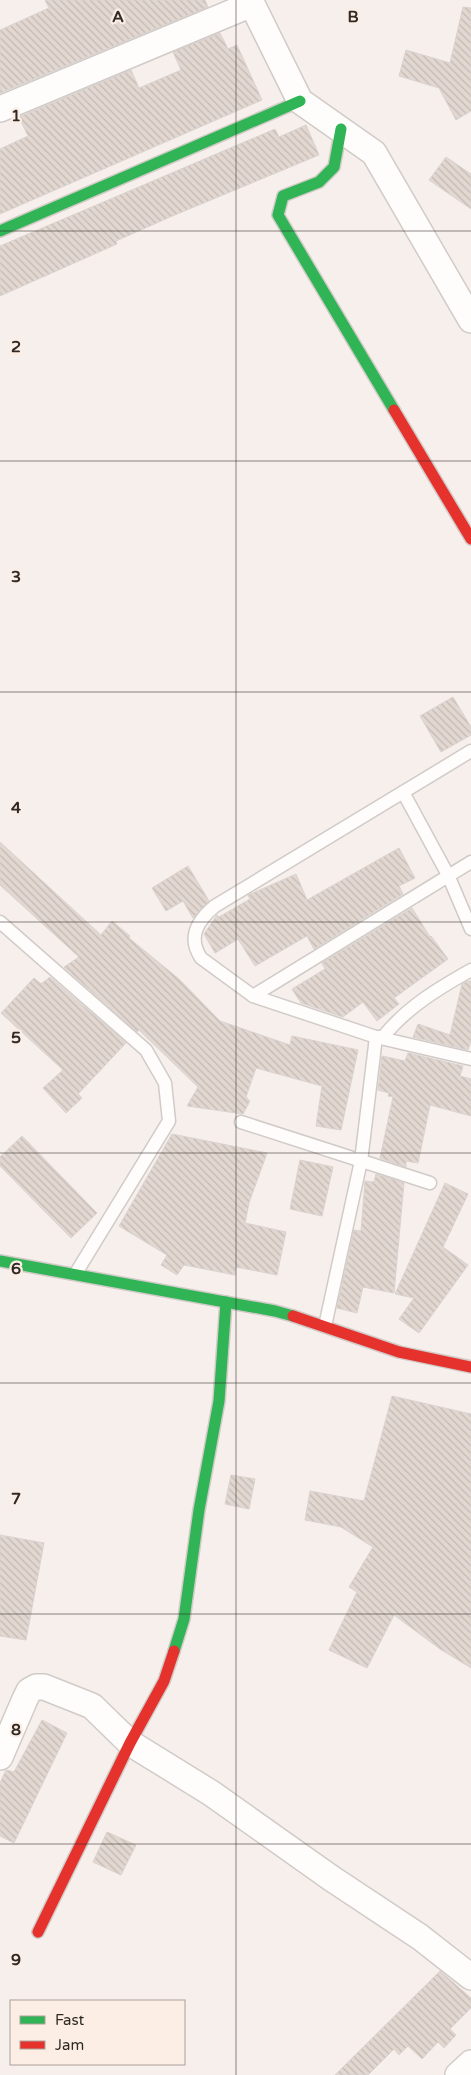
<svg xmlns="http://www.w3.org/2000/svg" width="471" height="2075" font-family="'Varela Round',sans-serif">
  <defs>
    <pattern id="building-back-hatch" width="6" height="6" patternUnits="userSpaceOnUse" patternTransform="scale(1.25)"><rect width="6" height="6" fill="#e3d8d1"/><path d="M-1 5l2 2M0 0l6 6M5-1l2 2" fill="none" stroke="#c3bab3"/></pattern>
  </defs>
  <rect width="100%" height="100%" fill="#f7efeb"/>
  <!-- building -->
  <g fill="url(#building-back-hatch)" stroke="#d9d3d0">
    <polygon points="45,0 205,0 208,7 0,93 0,30 49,8"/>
    <polygon points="463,7 471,8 471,111 456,120 439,88 399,76 406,50 450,63"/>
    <polygon points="220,33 228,49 237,45 262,100 0,214 0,149 28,136 19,117 131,70 139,88 181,70 173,52"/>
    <polygon points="306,125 319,155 170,217 116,241 117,244 0,296 0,246 275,129 279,137"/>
    <polygon points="446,157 471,174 471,209 429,180"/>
    <polygon points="453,697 471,727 471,735 441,752 420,716"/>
    <polygon points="0,842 101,935 112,921 130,936 129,938 179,979 220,1021 290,1045 292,1036 358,1050 341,1130 316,1126 322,1086 256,1068 246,1097 250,1101 243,1114 187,1106 198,1087 139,1030 137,1032 64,967 79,957 0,885"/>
    <polygon points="399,848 415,878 399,886 403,894 314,949 307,936 255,966 238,939 215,953 204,934 217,915 219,917 250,899 248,895 253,893 296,874 307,900"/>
    <polygon points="188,866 209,901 193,918 183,901 166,911 152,888"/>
    <polygon points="412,908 430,937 431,936 448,959 394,998 399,1004 377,1021 363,1002 343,1017 301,1003 292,989 325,969 322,963"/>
    <polygon points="50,977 126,1043 78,1094 82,1098 66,1113 43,1088 63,1070 1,1013 34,978 41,984"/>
    <polygon points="468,981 471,981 471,1041 468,1050 413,1037 418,1024 450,1035 462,984"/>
    <polygon points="408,1053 463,1066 460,1076 471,1079 471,1116 430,1105 418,1163 406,1161 406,1167 380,1158 393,1097 388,1096 389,1093 378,1090 382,1056 405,1061"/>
    <polygon points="172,1134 267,1153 249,1203 245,1223 286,1232 277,1275 236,1267 235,1275 184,1265 177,1275 161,1265 167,1255 119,1226"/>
    <polygon points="22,1136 97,1213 71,1238 0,1166 0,1157"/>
    <polygon points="300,1160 333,1167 322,1216 290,1209"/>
    <polygon points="376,1174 404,1183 394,1293 363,1287 357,1313 337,1308 354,1230 361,1231 365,1181 374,1182"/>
    <polygon points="445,1183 468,1194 443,1247 468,1265 419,1333 399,1319 414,1298 395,1294"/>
    <polygon points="392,1396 471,1414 471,1668 440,1649 394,1615 367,1668 329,1650 357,1592 349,1587 373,1547 341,1527 305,1520 310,1491 364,1501"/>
    <polygon points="231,1475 255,1479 249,1509 225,1504"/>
    <polygon points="0,1535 44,1543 26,1640 0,1636"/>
    <polygon points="42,1720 67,1733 14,1843 0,1836 0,1783 6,1770 14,1772"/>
    <polygon points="107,1832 136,1845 121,1875 93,1862"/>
    <polygon points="440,1971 471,1998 471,2008 450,2029 456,2035 444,2048 438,2042 422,2059 408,2046 399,2055 394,2049 368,2075 335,2075"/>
  </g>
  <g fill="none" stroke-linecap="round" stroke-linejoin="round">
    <defs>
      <g id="lane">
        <path d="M471,751L215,906C198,920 187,937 201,958L253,996L376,1037L471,1059"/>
        <polyline points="403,792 448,875 471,929"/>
        <polyline points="0,922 146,1050 165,1083 169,1121 76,1273"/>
        <polyline points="253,996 471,862"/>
        <polyline points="241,1122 430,1183"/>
        <path d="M325,1326L361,1161L376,1037H383C407,1007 439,988 471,970"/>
      </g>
      <g id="street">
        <polyline points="250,0 300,101 374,153 471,320"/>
        <polyline points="0,109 252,4"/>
        <polyline points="0,1757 25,1699 29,1691 36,1687 44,1687 92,1706 130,1743 211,1793 331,1878 420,1937 471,1977"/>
        <polyline points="458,2075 471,2063"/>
      </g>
      <g id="fast">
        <polyline points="341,129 334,167 319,182 283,196 278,215 394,410"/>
        <polyline points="0,231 300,101"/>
        <polyline points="0,1261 275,1311 293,1316"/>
        <polyline points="174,1651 184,1619 199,1510 219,1401 226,1302"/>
      </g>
      <g id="jam">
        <polyline points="394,410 471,539"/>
        <polyline points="293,1316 399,1352 471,1367"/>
        <polyline points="38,1932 130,1743 164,1681 174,1651"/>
      </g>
    </defs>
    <!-- lane casing -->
    <use href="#lane" stroke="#d1cbc8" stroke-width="15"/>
    <!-- street casing -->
    <use href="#street" stroke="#d1cbc8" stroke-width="28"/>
    <!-- fast casing -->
    <use href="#fast" stroke="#d1cbc8" stroke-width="14"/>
    <!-- jam casing -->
    <use href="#jam" stroke="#d1cbc8" stroke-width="14"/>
    <!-- lane -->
    <use href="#lane" stroke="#fefdfc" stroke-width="12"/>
    <!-- street -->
    <use href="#street" stroke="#fefdfc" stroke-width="25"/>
    <!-- fast -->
    <use href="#fast" stroke="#30b455" stroke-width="11"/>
    <!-- jam -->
    <use href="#jam" stroke="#e5322d" stroke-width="11"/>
  </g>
  <!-- grid -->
  <path fill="none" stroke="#2f2a26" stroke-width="1" stroke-opacity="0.55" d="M236,0V2075M0,231H471M0,461H471M0,692H471M0,922H471M0,1153H471M0,1383H471M0,1614H471M0,1844H471"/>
  <g font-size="16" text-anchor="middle" font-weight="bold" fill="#2f2a26" stroke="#fdeee5" stroke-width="4.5" stroke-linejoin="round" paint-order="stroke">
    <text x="118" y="22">A</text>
    <text x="353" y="22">B</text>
    <text x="16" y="121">1</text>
    <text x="16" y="352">2</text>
    <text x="16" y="582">3</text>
    <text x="16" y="813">4</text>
    <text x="16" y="1043">5</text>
    <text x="16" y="1274">6</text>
    <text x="16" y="1504">7</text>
    <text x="16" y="1735">8</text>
    <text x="16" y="1965">9</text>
  </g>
  <!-- legend -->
  <rect x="10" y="2000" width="175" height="65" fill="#fdeee5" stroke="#aba099"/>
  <rect x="20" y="2016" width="25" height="8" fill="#30b455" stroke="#aba099"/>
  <text x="55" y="2025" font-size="15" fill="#2f2a26">Fast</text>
  <rect x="20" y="2041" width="25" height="8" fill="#e5322d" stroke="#aba099"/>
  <text x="55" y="2050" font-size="15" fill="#2f2a26">Jam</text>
</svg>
